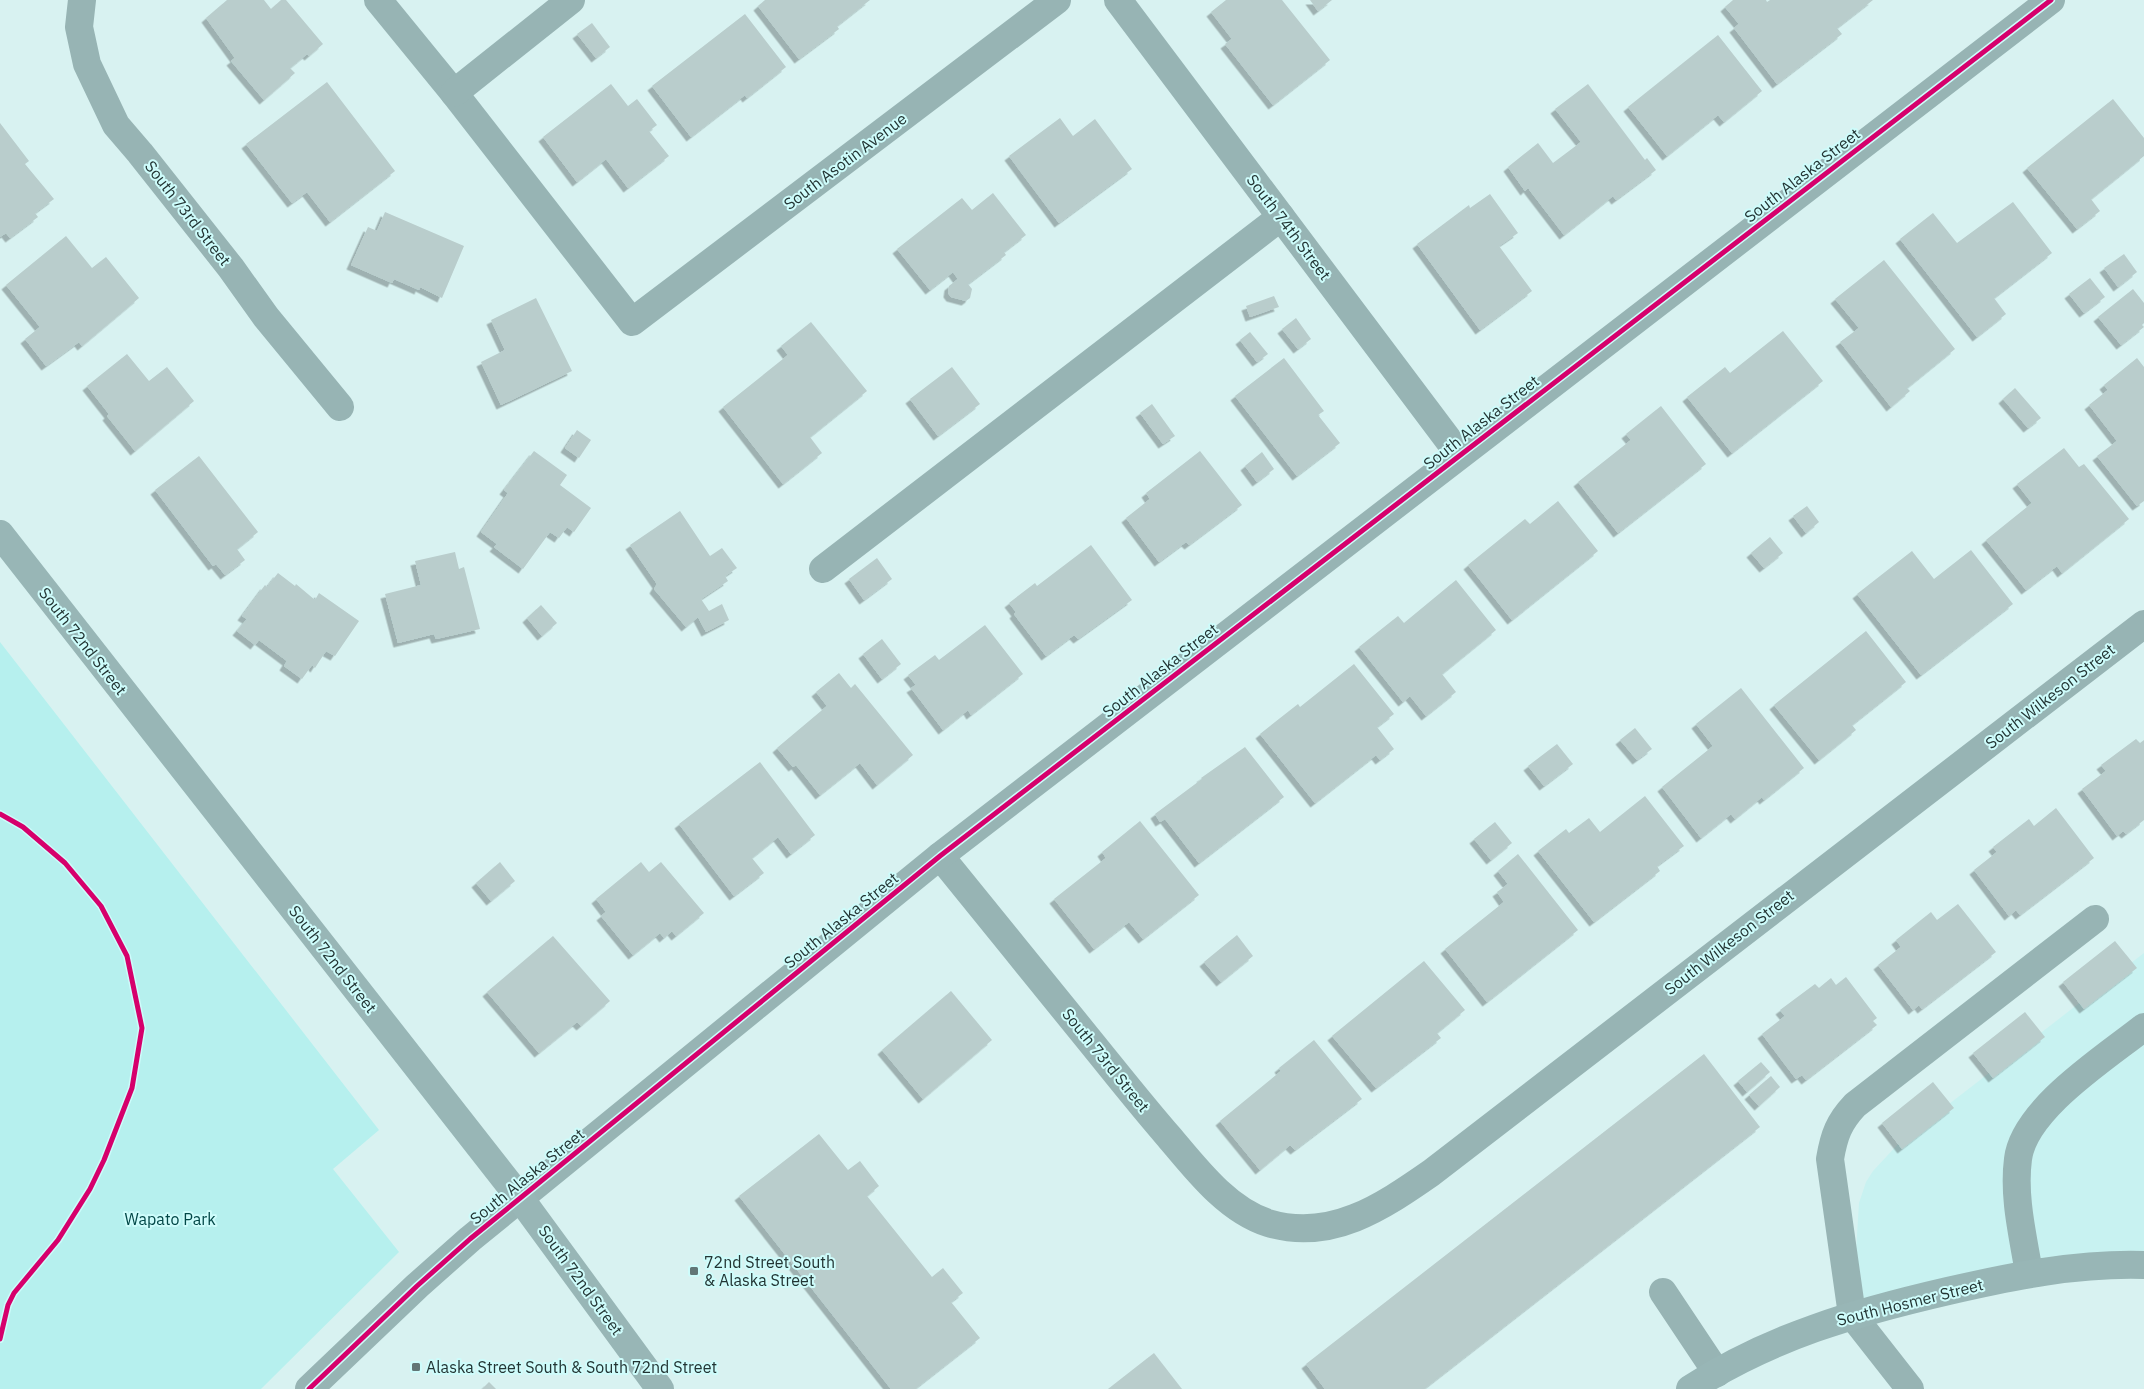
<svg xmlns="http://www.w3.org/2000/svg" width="2144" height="1389" font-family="'IBM Plex Sans',sans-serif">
  <defs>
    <filter id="shadow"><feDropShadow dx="-4.5" dy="4.5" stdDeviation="0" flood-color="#0004"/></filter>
  </defs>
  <rect width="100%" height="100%" fill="#d8f2f1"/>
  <!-- built -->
  <polygon fill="#c8f2f1" points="2144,953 2144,1265 1852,1315 1859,1203 1866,1182 1873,1171 1900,1142"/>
  <!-- green -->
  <polygon fill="#b6f0ee" points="0,642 379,1130 333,1169 399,1252 261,1389 0,1389"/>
  <!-- building -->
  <g fill="#b9cdcc" filter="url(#shadow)">
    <polygon points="227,0 264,0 271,9 281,0 286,0 323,44 309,56 307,54 290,68 295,73 264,100 231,61 235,58 206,18"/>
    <polygon points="765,0 870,0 837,26 839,29 799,59 758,6"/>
    <polygon points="1226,0 1282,0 1330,60 1273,105 1225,44 1232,39 1211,12"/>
    <polygon points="1310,0 1332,0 1318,11"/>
    <polygon points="1733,0 1766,0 1767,2 1770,0 1873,0 1837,28 1842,34 1777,84 1734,28 1739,24 1725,7"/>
    <polygon points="745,14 786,67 747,98 745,95 691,137 652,86"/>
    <polygon points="592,23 610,47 596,58 577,34"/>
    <polygon points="1718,35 1762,91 1724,122 1718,115 1667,156 1628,107"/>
    <polygon points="327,82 395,171 330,222 307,192 292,203 246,144"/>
    <polygon points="611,84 628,106 637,99 657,125 649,131 669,156 628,188 606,159 577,182 543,137"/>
    <polygon points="1588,84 1645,160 1647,158 1656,170 1616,200 1613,196 1564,235 1528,188 1525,191 1508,167 1538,143 1553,163 1581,142 1555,109"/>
    <polygon points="2113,99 2144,138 2144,156 2091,199 2100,211 2077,229 2027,168"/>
    <polygon points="1060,118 1073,136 1095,119 1132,169 1059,223 1009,156"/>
    <polygon points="0,123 29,161 25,164 54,199 35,213 38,217 10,238 6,233 0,237"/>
    <polygon points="993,193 1026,235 1004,252 1006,255 968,284 972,289 970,298 966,301 951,297 948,293 949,286 958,279 953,272 930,290 897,249 962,198 972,210"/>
    <polygon points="1490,194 1518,233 1499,246 1532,291 1480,330 1417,244 1469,205 1470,208"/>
    <polygon points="2013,202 2052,253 1994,298 2006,314 1977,337 1900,239 1933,213 1957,243"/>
    <polygon points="385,212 464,246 442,298 420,287 419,290 394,279 392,283 351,265 368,227 377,231"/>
    <polygon points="66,236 92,268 106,257 139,298 82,346 79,342 46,366 25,339 40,327 6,285"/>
    <polygon points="2124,254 2137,272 2118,287 2104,268"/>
    <polygon points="1884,260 1955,349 1907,388 1910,391 1891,407 1840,342 1859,328 1835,299"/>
    <polygon points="2090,278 2105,297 2084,313 2069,294"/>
    <polygon points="2133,289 2144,303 2144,323 2142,325 2144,327 2121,345 2098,317"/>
    <polygon points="1274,296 1279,307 1250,317 1246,306"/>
    <polygon points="536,298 572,371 501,405 481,362 505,350 491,320"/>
    <polygon points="1296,318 1311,339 1298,349 1282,329"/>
    <polygon points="811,322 867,391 810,437 822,453 783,484 723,407 788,355 781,346"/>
    <polygon points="1783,331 1823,381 1732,453 1687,397 1725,367 1730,373"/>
    <polygon points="1250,332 1268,354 1257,362 1240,340"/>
    <polygon points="127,354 149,381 167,367 194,401 135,451 107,416 109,414 87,386"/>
    <polygon points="1284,358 1324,411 1318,415 1340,443 1297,476 1235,396"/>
    <polygon points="2137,358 2144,367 2144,501 2137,506 2097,456 2117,441 2089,405 2108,390 2104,385"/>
    <polygon points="952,367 980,404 938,436 910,399"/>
    <polygon points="2015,388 2041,418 2028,428 2003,399"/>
    <polygon points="1152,404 1175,436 1163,444 1140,413"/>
    <polygon points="1661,406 1706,464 1618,533 1578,482 1631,440 1626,434"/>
    <polygon points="577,430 591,440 579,458 565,448"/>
    <polygon points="2064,448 2079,467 2084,464 2129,519 2062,573 2057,566 2026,590 1986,540 2032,503 2017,484"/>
    <polygon points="534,451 567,475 560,485 591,508 574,532 567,527 559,538 550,532 523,569 494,547 497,544 481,532 508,493 504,490"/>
    <polygon points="1200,451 1242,505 1189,545 1186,542 1159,562 1126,518 1150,499 1146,493"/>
    <polygon points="1262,452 1274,469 1257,482 1245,466"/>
    <polygon points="199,456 258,532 237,549 245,560 225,575 216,564 213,566 155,490"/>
    <polygon points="1558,501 1598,551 1512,620 1468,565 1525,519 1530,524"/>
    <polygon points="1807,506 1819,522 1806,533 1793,516"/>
    <polygon points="680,511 710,556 722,548 737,568 725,576 728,581 701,599 709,611 722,604 729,620 706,632 698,617 686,627 654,589 657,584 630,545"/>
    <polygon points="1770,537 1783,553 1764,568 1751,553"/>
    <polygon points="1091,545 1132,600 1078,639 1074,635 1046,656 1014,614 1016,612 1009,603 1035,583 1037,586"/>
    <polygon points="1971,550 2013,604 1921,675 1857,594 1912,551 1934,579"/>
    <polygon points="455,552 459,569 464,567 480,629 436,639 434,634 398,643 385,594 421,585 415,561"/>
    <polygon points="877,558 892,579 864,600 849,579"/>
    <polygon points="278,573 295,586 296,584 315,600 319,593 359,621 335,656 326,651 315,668 312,665 302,679 284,666 287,661 259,640 255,645 237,631 247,619 242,616 265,585 267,587"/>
    <polygon points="1456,580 1496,630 1442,674 1456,692 1426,716 1410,696 1403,702 1359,647 1398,616 1404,623"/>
    <polygon points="541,605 557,623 542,636 527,618"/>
    <polygon points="985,625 1023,674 971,715 968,710 943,730 911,688 916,685 908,675 935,655 939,660"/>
    <polygon points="1866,631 1906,682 1852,725 1856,730 1819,760 1774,705"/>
    <polygon points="882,639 901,664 882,679 863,654"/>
    <polygon points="1354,664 1394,714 1377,727 1394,749 1380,760 1376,755 1315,803 1260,734 1298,704 1300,707"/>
    <polygon points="839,673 851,688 855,684 913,755 877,785 860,763 820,795 796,765 793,767 777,748 827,706 816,692"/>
    <polygon points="1741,688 1804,768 1764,800 1762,797 1735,819 1731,814 1701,838 1662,787 1713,746 1696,724"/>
    <polygon points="1635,728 1652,749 1637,760 1620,740"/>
    <polygon points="2136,739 2140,743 2144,740 2144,820 2126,834 2123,831 2117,836 2082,789 2106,771 2101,765"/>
    <polygon points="1557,744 1573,764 1544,786 1528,766"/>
    <polygon points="1245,747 1284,797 1199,863 1165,819 1160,822 1155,814 1202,779 1201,778"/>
    <polygon points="760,762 815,835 791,854 778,837 752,858 764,873 734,896 679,824"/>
    <polygon points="1645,796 1684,846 1657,866 1660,871 1594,922 1538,851 1566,829 1569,833 1589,818 1600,832"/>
    <polygon points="2056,808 2094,858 2020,915 2016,910 2009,916 1974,870 1997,852 1993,847 2029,819 2034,826"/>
    <polygon points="1140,821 1199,895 1143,939 1129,922 1094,949 1054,899 1106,858 1102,852"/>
    <polygon points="1495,822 1512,843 1491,860 1474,839"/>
    <polygon points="1518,854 1578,930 1487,1002 1445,949 1504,902 1497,892 1508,884 1498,871"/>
    <polygon points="500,862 515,881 491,901 476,883"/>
    <polygon points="641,862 649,872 661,862 704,913 676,936 672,931 664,938 660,933 633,955 601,916 606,912 596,899"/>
    <polygon points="1958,904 1996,952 1922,1009 1919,1005 1913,1010 1878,965 1901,947 1896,940 1931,912 1937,920"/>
    <polygon points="1237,935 1253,956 1221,982 1204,962"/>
    <polygon points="553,936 610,1001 581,1026 577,1022 539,1053 487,992"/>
    <polygon points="2115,941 2137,968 2084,1009 2063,982"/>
    <polygon points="1424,961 1465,1010 1437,1033 1441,1038 1376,1088 1332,1036"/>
    <polygon points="1846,977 1877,1018 1873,1021 1877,1025 1806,1080 1802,1075 1796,1079 1762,1034 1785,1016 1780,1010 1815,984 1819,988 1831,978 1836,985"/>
    <polygon points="951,991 992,1040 923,1099 882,1050"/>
    <polygon points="2025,1012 2045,1037 1993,1078 1973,1053"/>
    <polygon points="1314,1040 1362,1099 1295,1150 1290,1145 1260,1170 1220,1121 1281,1071 1279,1068"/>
    <polygon points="1704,1054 1760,1127 1424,1389 1325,1389 1306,1364"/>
    <polygon points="1761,1062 1770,1072 1747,1092 1738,1081"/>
    <polygon points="1771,1076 1780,1087 1759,1106 1749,1095"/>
    <polygon points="1933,1082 1954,1108 1902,1149 1882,1123"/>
    <polygon points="819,1134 848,1170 860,1161 879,1186 867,1196 932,1277 943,1268 963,1293 951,1302 980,1338 915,1389 891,1389 739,1196"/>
    <polygon points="1154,1353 1182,1389 1108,1389"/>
    <polygon points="489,1382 496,1389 482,1389"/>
  </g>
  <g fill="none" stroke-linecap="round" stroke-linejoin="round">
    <!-- minor -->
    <g stroke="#97b4b4" stroke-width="28">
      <polyline points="82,0 79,27 87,64 116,125 140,153 231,268 266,317 340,407"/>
      <polyline points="378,0 454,93 632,322 1057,0"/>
      <polyline points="1118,0 1459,454"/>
      <polyline points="454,93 571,0"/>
      <polyline points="823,569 1281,217"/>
      <path d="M940,856C990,918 1040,979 1090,1041C1116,1073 1142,1106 1169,1137C1196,1169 1227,1210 1268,1223C1331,1242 1382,1207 1431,1173L2144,624"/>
      <path d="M2029,1273C2023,1236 2013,1197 2018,1159C2024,1109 2105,1058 2144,1027"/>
      <polyline points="1663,1292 1717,1373"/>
      <polyline points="309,1389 417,1286 470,1239 940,856 2051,0"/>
      <path d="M1910,1389L1852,1315L1830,1159C1834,1135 1839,1122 1855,1105L2095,919"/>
    </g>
    <!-- major -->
    <g stroke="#98b6b6" stroke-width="28">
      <polyline points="0,534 520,1198 660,1389"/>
      <path d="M1690,1389C1769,1337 1857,1312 1948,1291C2013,1276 2078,1263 2144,1265"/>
    </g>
    <defs>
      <g id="cycleway">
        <polyline points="0,814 23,827 65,863 101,906 127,956 142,1028 132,1088 104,1160 90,1189 58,1240 14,1293 8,1305 0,1339"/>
        <polyline points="309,1389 417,1286 470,1239 940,856 2051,0"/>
      </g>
    </defs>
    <!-- cycleway casing -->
    <use href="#cycleway" stroke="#cefcfb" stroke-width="8"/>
    <!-- cycleway -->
    <use href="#cycleway" stroke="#d6006c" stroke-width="5"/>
  </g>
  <!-- markers -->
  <g fill="#627676" stroke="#cefcfb" stroke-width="2">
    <rect x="689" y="1266" width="10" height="10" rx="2.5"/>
    <rect x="411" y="1362" width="10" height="10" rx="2.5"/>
  </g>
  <g text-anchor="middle" stroke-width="4" stroke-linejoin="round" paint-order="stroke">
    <!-- street labels -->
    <g font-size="16" fill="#223433" stroke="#cefcfb">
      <text transform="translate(845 161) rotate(-37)" y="6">South Asotin Avenue</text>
      <text transform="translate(1802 175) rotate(-38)" y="6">South Alaska Street</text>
      <text transform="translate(188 213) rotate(52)" y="6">South 73rd Street</text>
      <text transform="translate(1289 227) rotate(53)" y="6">South 74th Street</text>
      <text transform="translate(1481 422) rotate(-38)" y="6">South Alaska Street</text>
      <text transform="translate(83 641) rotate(52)" y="6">South 72nd Street</text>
      <text transform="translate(1160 670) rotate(-38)" y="6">South Alaska Street</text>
      <text transform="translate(2050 696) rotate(-38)" y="6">South Wilkeson Street</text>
      <text transform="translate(841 920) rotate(-39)" y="6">South Alaska Street</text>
      <text transform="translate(1729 942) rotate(-38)" y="6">South Wilkeson Street</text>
      <text transform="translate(333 959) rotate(52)" y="6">South 72nd Street</text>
      <text transform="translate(1106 1060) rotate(51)" y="6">South 73rd Street</text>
      <text transform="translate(527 1176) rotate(-39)" y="6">South Alaska Street</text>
      <text transform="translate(581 1280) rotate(54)" y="6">South 72nd Street</text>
      <text transform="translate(1910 1302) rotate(-14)" y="6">South Hosmer Street</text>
    </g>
    <!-- park labels -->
    <g font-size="16" fill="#024747" stroke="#cefcfb">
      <text x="170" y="1225">Wapato Park</text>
    </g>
    <!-- poi labels -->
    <g font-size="16" fill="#223433" stroke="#cefcfb" text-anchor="start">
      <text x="704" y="1268">72nd Street South<tspan x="704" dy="18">&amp; Alaska Street</tspan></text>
      <text x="426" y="1373">Alaska Street South &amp; South 72nd Street</text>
    </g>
  </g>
</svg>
